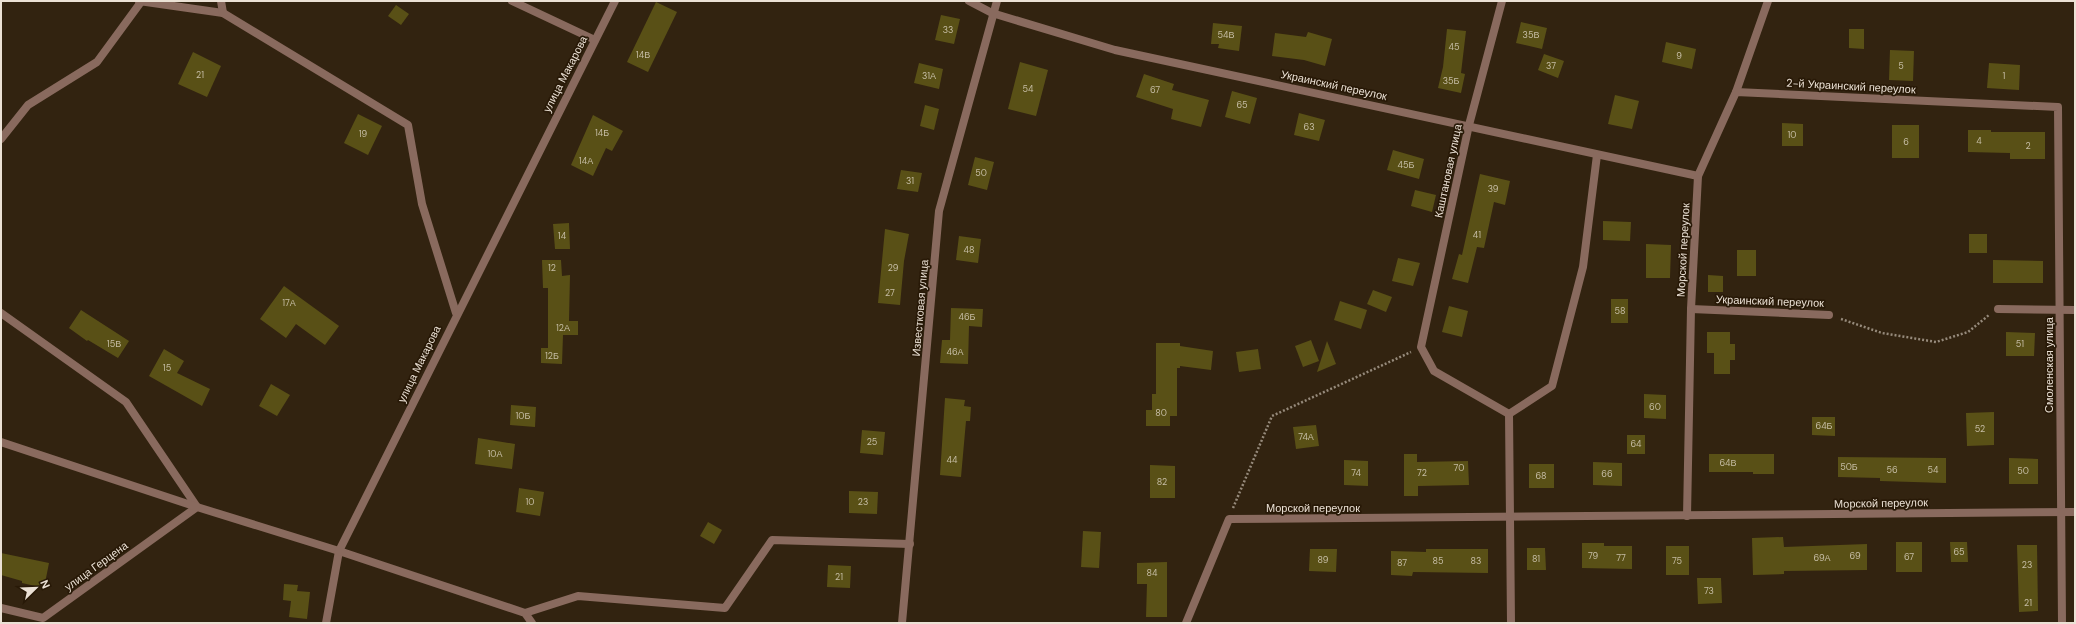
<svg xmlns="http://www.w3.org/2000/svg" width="2076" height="624" font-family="'DM Sans',sans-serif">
  <rect width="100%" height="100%" fill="#322310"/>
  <!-- building -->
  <g fill="#595016">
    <polygon points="656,2 677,12 648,72 627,62"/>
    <polygon points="396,5 409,14 401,25 388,16"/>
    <polygon points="941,15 960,19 954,44 935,40"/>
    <polygon points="1521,22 1547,28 1542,49 1516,43"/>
    <polygon points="1213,23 1242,26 1239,51 1218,48 1219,44 1211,44"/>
    <polygon points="1447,29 1466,31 1461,73 1465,74 1461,93 1438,88 1443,67"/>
    <polygon points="1849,29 1864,29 1864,49 1849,48"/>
    <polygon points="1308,32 1332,39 1325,66 1304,60 1272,56 1275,33 1306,37"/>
    <polygon points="1666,42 1696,49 1692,69 1662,62"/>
    <polygon points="1890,50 1914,51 1913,81 1889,80"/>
    <polygon points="193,52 221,66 207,97 178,84"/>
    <polygon points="1544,54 1564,61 1558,78 1538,70"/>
    <polygon points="1020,62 1048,70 1036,116 1008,109"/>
    <polygon points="919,63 943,69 939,89 914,83"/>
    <polygon points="1989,63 2020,65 2019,90 1987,88"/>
    <polygon points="1144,74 1174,84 1172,90 1209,100 1201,127 1171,119 1173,109 1136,97"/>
    <polygon points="1232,91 1257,98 1250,124 1225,117"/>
    <polygon points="1615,95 1639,101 1632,129 1608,124"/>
    <polygon points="925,105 939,109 934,130 920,126"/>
    <polygon points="1299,113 1325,120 1319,141 1294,135"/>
    <polygon points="358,114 382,126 368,155 344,143"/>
    <polygon points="593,115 623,131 612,151 606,148 593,176 571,165"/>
    <polygon points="1782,123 1803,124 1803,146 1782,146"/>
    <rect x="1892" y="125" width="27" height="33"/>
    <polygon points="1968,130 1991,130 1991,132 2045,132 2045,159 2010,159 2010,153 1968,152"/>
    <polygon points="1393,150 1424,159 1419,179 1387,170"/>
    <polygon points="975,157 994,162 987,190 968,185"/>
    <polygon points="901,170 922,173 918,192 897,189"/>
    <polygon points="1480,174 1510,181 1505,205 1494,202 1484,248 1477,247 1468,283 1452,279 1459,254 1462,255"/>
    <polygon points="1415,190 1436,195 1432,212 1411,206"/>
    <polygon points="1603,221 1631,222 1630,241 1603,240"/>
    <polygon points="569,223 570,249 555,249 553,224"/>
    <polygon points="885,229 909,234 904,261 900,305 878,303"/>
    <rect x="1969" y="234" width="18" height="19"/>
    <polygon points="959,236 981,239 978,263 956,260"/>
    <polygon points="1646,244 1671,245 1670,278 1646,278"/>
    <rect x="1737" y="250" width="19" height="26"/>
    <polygon points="1398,258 1420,263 1413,286 1392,281"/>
    <polygon points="542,260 561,260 562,276 570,275 569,321 578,321 578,335 563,335 562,364 541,363 541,348 548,348 548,288 543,288"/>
    <polygon points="1993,260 2043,261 2043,283 1993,283"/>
    <polygon points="1708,275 1723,276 1723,292 1708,292"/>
    <polygon points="284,286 339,326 325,345 296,324 286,338 260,319"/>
    <polygon points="1373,290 1392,297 1386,312 1367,304"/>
    <rect x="1611" y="299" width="17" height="24"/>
    <polygon points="1340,301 1367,310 1361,329 1334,320"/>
    <polygon points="1449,306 1468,311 1462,337 1442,332"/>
    <polygon points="951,308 983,309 982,327 969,326 968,364 940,363 942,340 950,340"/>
    <polygon points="81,310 129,341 118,358 88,340 87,341 69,328"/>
    <polygon points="1707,332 1730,332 1730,344 1735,344 1735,360 1730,360 1730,374 1714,374 1714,353 1707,353"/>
    <polygon points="2006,332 2035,333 2034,356 2006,356"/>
    <polygon points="1311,340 1319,361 1303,367 1295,346"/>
    <polygon points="1327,341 1336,364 1317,372"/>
    <polygon points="1156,343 1180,343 1180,346 1213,351 1211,370 1180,366 1180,368 1177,368 1177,416 1170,416 1170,426 1146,426 1146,410 1152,410 1152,394 1156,394"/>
    <polygon points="164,349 184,361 177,373 210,389 202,406 149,376"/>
    <polygon points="1258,349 1261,369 1239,372 1236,352"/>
    <polygon points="271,384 290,395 277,416 259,406"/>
    <polygon points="1644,394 1666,395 1666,419 1644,418"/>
    <polygon points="945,398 965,400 964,406 971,407 970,421 966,421 961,477 940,475"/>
    <polygon points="511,405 536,407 535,427 510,425"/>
    <polygon points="1994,412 1994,445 1967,446 1966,413"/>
    <polygon points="1812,417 1835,417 1835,436 1812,435"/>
    <polygon points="1316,425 1319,446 1296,449 1293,427"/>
    <polygon points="862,430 885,432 883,455 860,453"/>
    <rect x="1627" y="435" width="18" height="19"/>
    <polygon points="478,438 515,444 512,469 475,464"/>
    <polygon points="1404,454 1417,454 1417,462 1468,461 1469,485 1418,486 1418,496 1404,496"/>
    <polygon points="1709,454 1774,454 1774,474 1753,474 1753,472 1709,472"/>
    <polygon points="1838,457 1946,458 1946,483 1880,481 1880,478 1838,477"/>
    <polygon points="2009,458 2038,459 2038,484 2009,484"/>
    <polygon points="1344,460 1368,461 1368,486 1344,485"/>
    <polygon points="1593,462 1622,463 1622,486 1593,485"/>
    <rect x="1529" y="464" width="25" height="24"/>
    <polygon points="1150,465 1175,466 1175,498 1150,498"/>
    <polygon points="519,488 544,492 540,516 516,512"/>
    <polygon points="849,491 878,492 877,514 849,513"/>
    <polygon points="708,522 722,530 714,544 700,536"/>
    <polygon points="1083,531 1101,532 1099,568 1081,567"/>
    <polygon points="1783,537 1784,547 1867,544 1867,570 1784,571 1784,574 1753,575 1752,538"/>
    <rect x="1896" y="542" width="26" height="30"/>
    <polygon points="1950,542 1967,542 1968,562 1951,562"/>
    <polygon points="1582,543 1604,543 1604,546 1632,546 1632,569 1582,568"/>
    <polygon points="2017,545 2037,545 2038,611 2019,612"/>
    <rect x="1666" y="546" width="23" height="29"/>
    <polygon points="1527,548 1545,548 1546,570 1527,570"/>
    <polygon points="1310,549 1337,549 1336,572 1309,571"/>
    <polygon points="1426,549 1488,549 1488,573 1413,572 1412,576 1391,575 1391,551 1426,552"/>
    <polygon points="1,553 49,563 44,588 22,583 22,581 1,575"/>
    <polygon points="1167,562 1167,617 1146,617 1147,584 1137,584 1137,563"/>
    <polygon points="828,565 851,566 850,588 827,587"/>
    <polygon points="1697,578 1721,578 1722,603 1698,604"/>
    <polygon points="284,584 298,585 297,591 310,592 307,619 289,617 291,601 283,600"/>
  </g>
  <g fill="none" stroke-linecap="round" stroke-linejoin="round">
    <!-- path -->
    <g stroke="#968a7b" stroke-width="2.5" stroke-dasharray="2 2" stroke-linecap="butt">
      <polyline points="1841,319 1882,333 1936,342 1968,332 1989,315"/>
      <polyline points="1233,508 1272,416 1411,352"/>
    </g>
    <!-- lane -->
    <g stroke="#896a5e" stroke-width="8">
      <polyline points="139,1 223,13"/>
      <polyline points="512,1 595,40"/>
      <polyline points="1,139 28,105 97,62 141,2"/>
      <polyline points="525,613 578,596 725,608 772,540 910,544"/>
    </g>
    <!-- street -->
    <g stroke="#896a5e" stroke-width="8">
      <polyline points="221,1 223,13 408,125 422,204 456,313"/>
      <polyline points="969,1 992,13 1115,50 1698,176"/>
      <polyline points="1502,1 1469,125 1421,347 1434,371 1509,414"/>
      <polyline points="1736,92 1768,1"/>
      <polyline points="1691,309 1829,315"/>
      <polyline points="1998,309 2075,310"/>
      <polyline points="1,313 126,402 197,507 43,618 1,608"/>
      <polyline points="1,442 197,507 339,551 326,623"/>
      <polyline points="1687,516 1691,309 1698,176 1736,92 2058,107 2062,623"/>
      <polyline points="532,623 525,613 339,551 615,1"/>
      <polyline points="902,623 939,211 997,1"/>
      <polyline points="1186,623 1229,519 2075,512"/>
      <polyline points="1511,623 1509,414 1552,386 1583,267 1597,155"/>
    </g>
  </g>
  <g text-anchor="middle" stroke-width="3.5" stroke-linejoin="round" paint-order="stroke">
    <!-- number labels -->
    <g font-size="9" fill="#c6bda5">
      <text x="948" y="33">33</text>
      <text x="1226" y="38">54В</text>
      <text x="1531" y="38">35В</text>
      <text x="1454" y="50">45</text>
      <text x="643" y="58">14В</text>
      <text x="1679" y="59">9</text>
      <text x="1551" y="69">37</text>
      <text x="1901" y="69">5</text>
      <text x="200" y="78">21</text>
      <text x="929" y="79">31А</text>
      <text x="2004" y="79">1</text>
      <text x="1451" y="84">35Б</text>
      <text x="1028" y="92">54</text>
      <text x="1155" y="93">67</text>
      <text x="1242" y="108">65</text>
      <text x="1309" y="130">63</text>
      <text x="602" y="136">14Б</text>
      <text x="363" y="137">19</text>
      <text x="1792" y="138">10</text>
      <text x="1979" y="144">4</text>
      <text x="1906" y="145">6</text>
      <text x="2028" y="149">2</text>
      <text x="586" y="164">14А</text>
      <text x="1406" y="168">45Б</text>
      <text x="981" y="176">50</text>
      <text x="910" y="184">31</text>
      <text x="1493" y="192">39</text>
      <text x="1477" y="238">41</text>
      <text x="562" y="239">14</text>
      <text x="969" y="253">48</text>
      <text x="552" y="271">12</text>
      <text x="893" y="271">29</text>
      <text x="890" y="296">27</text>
      <text x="289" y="306">17А</text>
      <text x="1620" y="314">58</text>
      <text x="967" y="320">46Б</text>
      <text x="563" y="331">12А</text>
      <text x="114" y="347">15В</text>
      <text x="2020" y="347">51</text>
      <text x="955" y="355">46А</text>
      <text x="552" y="359">12Б</text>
      <text x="167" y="371">15</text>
      <text x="1655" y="410">60</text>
      <text x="1161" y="416">80</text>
      <text x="523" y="419">10Б</text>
      <text x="1824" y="429">64Б</text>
      <text x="1980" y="432">52</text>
      <text x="1306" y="440">74А</text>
      <text x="872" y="445">25</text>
      <text x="1636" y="447">64</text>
      <text x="495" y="457">10А</text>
      <text x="952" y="463">44</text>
      <text x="1728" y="466">64В</text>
      <text x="1849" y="470">50Б</text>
      <text x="1459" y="471">70</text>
      <text x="1892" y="473">56</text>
      <text x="1933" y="473">54</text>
      <text x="2023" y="474">50</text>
      <text x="1356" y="476">74</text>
      <text x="1422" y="476">72</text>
      <text x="1607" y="477">66</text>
      <text x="1541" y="479">68</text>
      <text x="1162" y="485">82</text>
      <text x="530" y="505">10</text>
      <text x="863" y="505">23</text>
      <text x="1959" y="555">65</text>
      <text x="1593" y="559">79</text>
      <text x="1855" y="559">69</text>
      <text x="1909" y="560">67</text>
      <text x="1621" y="561">77</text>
      <text x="1822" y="561">69А</text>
      <text x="1536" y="562">81</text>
      <text x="1323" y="563">89</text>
      <text x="1438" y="564">85</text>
      <text x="1476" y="564">83</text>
      <text x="1677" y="564">75</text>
      <text x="1402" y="566">87</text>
      <text x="2027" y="568">23</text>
      <text x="1152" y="576">84</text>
      <text x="839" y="580">21</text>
      <text x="1709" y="594">73</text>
      <text x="2028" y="606">21</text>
    </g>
    <!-- street labels -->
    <g font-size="11" fill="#ebe1d5" stroke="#281907">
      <text transform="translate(565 74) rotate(-63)" y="4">улица Макарова</text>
      <text transform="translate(1334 85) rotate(12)" y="4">Украинский переулок</text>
      <text transform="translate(1851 86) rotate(3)" y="4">2-й Украинский переулок</text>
      <text transform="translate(1448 171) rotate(-78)" y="4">Каштановая улица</text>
      <text transform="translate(1683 250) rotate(-87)" y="4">Морской переулок</text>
      <text transform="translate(1770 301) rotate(2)" y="4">Украинский переулок</text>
      <text transform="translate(920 308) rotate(-85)" y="4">Известковая улица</text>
      <text transform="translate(419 364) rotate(-64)" y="4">улица Макарова</text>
      <text transform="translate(2049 365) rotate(-90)" y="4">Смоленская улица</text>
      <text transform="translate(1881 503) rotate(-1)" y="4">Морской переулок</text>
      <text x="1313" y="512">Морской переулок</text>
      <text transform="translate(96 566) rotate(-36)" y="4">улица Герцена</text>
    </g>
  </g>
  <!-- border -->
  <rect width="2076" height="624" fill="none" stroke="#ebe1d5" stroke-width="4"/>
  <!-- north arrow -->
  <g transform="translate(36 588) rotate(67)" stroke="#281907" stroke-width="3" paint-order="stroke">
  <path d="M0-3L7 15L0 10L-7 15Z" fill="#ebe1d5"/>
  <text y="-6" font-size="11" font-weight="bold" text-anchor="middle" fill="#ebe1d5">N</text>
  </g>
</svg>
